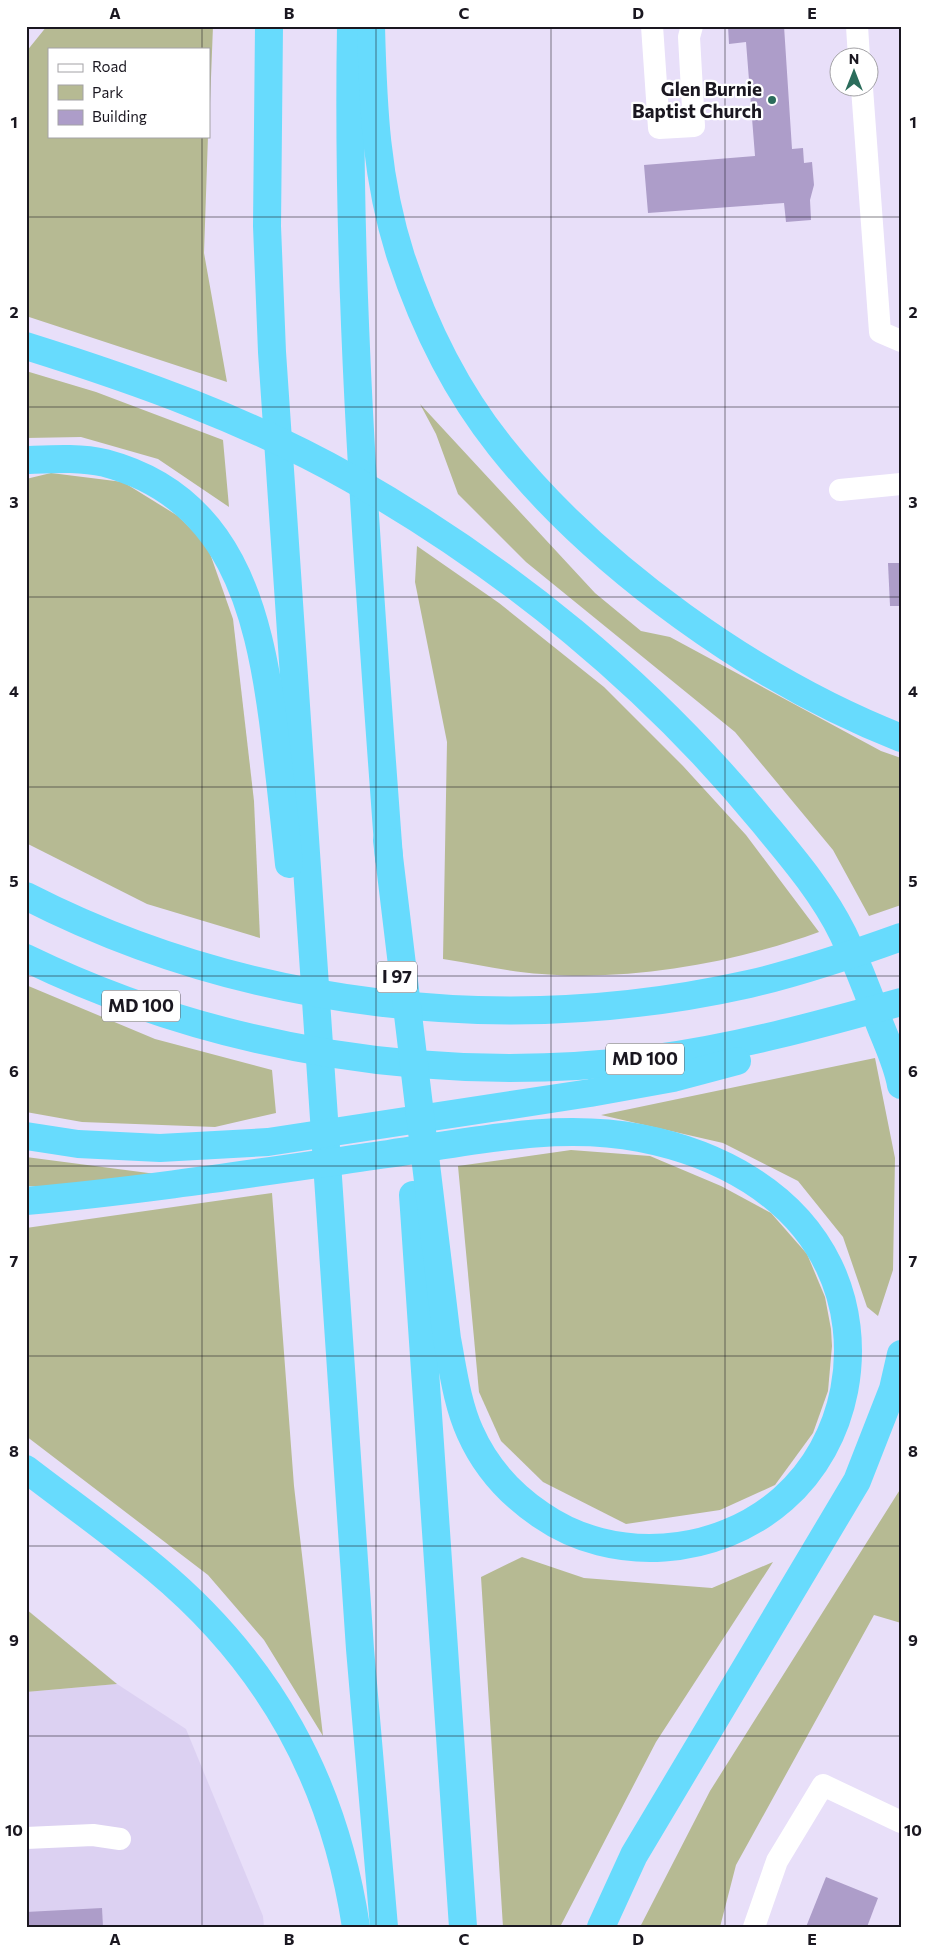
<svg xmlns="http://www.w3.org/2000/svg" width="927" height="1953" font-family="Commissioner,sans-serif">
  <rect width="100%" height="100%" fill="#e8dff9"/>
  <!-- built -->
  <polygon fill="#dcd1f2" points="117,1684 186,1729 263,1916 264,1927 26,1927 26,1692"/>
  <!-- green -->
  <g fill="#b6ba93">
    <polygon points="47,26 213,26 209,129 209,49 49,49 49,136 208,136 204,253 227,382 26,316 26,52"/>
    <polygon points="26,371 96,392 223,440 229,507 158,459 81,437 26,438"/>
    <polygon points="420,404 595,593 641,631 670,637 881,751 901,758 901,905 869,916 833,850 735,732 526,562 458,494 436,434"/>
    <polygon points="51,473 123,482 178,516 207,545 233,619 254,801 260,938 147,904 26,843 26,479"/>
    <path d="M417,546L499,603L604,687L683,766L746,835L819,932C733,963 634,981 542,974C509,972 476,964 443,959L447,742L415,582Z"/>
    <polygon points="26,985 155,1039 272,1070 276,1113 215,1127 82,1122 26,1112"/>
    <polygon points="875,1058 895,1158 893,1270 878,1316 867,1307 843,1237 798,1181 723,1143 601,1115"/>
    <polygon points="571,1150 650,1156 721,1186 771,1213 807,1254 825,1297 831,1329 832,1346 828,1391 813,1433 775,1485 720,1510 626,1524 543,1482 501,1441 479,1392 458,1166"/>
    <polygon points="26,1157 156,1174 47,1187 26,1186"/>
    <polygon points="272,1193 294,1486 323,1736 264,1640 208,1575 26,1436 26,1228"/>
    <polygon points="901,1488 901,1623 874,1615 736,1865 720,1927 640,1927 710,1791"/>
    <polygon points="522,1557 584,1578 712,1588 773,1562 656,1742 560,1927 503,1927 481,1577"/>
    <polygon points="26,1609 117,1684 26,1692"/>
  </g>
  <!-- building -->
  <g fill="#ad9dc9">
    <polygon points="728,26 784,26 792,149 803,148 804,163 812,162 814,185 810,200 811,220 786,222 784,203 648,213 644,165 755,156 746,42 729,44"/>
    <polygon points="888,563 901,563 901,606 890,606"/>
    <polygon points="826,1877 878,1898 867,1927 806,1927"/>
    <polygon points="102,1908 103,1927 26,1927 26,1912"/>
  </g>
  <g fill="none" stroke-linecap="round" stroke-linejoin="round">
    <!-- minor -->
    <g stroke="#fff" stroke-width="22">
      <polyline points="652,26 659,128 694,126 689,37 692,26"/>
      <polyline points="857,26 859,58"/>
      <polyline points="862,88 880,332 901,341"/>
      <polyline points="840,490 901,484"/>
      <polyline points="26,1838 93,1835 120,1839"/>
      <polyline points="754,1927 777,1861 823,1785 901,1822"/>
    </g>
    <!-- highway -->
    <g stroke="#67dbfd" stroke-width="28">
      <polyline points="269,26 267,226 272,352 360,1649 384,1927"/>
      <path d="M351,26C346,304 369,581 389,858"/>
      <path d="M371,26C373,106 376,180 401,257C423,323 456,391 500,446C597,568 756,681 901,738"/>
      <path d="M26,346C138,381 250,421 352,479C508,568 650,684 763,822C792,857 823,893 843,934C856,961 867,989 877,1017C885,1039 897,1062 901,1085"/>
      <path d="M26,460C52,459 80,457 105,463C230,496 258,608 273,721C279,768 284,816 289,864"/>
      <path d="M26,896C247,1009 508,1038 749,984C801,972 851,955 901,937"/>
      <path d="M26,958C218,1051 438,1086 650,1059C735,1048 818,1025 901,1002"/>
      <polyline points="26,1136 78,1144 160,1148 268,1142 590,1093 673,1078 737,1061"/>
      <polyline points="413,1195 463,1927"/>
      <path d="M26,1201C147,1190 268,1171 388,1154C470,1142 557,1122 640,1138C718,1153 794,1193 829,1266C866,1343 848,1442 783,1499C717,1557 613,1565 541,1515C510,1494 485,1466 470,1432C457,1403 453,1370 447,1339L387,840"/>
      <path d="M26,1469C69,1502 114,1534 156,1569C269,1663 334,1781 356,1927"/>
      <polyline points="601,1927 634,1855 857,1481 893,1389 901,1354"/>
    </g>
  </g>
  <!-- grid -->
  <path fill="none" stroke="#1a1720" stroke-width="1" stroke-opacity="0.55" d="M202,26V49M376,26V1927M551,26V1927M725,26V1927M202,136V1927M26,217H901M26,407H901M26,597H901M26,787H901M26,976H901M26,1166H901M26,1356H901M26,1546H901M26,1736H901"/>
  <!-- markers -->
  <circle fill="#2b6c5b" stroke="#fff" stroke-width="2" cx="772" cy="100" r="5"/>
  <g text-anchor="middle" stroke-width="4.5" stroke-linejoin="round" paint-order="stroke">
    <!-- shield labels -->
    <g fill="#fff" stroke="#5f5d63" stroke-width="1">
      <rect x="377" y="961.5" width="40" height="31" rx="4"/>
      <rect x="102" y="990.5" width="78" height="31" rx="4"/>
      <rect x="606" y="1043.5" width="78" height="31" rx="4"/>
    </g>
    <g font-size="18" font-weight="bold" fill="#1a1720">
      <text x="397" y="983">I 97</text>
      <text x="141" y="1012">MD 100</text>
      <text x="645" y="1065">MD 100</text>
    </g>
    <!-- poi labels -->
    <g font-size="19" font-weight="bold" fill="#1a1720" stroke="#fff" text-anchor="end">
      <text x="762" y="96">Glen Burnie<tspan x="762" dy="22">Baptist Church</tspan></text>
    </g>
  </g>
  <!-- border -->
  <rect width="927" height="1953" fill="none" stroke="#ffffff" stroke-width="55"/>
  <!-- legend -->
  <rect x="48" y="48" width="162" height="90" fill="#ffffff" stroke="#a3a2a6"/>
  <rect x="58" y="64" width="25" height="8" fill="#ffffff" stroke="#a3a2a6"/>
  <text x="92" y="72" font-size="15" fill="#1a1720">Road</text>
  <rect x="58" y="85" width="25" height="15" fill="#b6ba93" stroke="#a3a2a6"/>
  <text x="92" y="98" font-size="15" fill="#1a1720">Park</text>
  <rect x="58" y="110" width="25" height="15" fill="#ad9dc9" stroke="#a3a2a6"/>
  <text x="92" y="122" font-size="15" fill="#1a1720">Building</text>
  <!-- north arrow -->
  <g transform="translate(854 72)"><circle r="24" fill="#ffffff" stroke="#a3a2a6"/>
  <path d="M0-4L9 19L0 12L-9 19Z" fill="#2b6c5b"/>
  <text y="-8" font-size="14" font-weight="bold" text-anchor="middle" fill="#1a1720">N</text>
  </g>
  <rect x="28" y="28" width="872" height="1898" fill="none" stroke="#1a1720" stroke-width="2"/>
  <g font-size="16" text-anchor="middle" font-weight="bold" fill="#1a1720">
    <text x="115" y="19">A</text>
    <text x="289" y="19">B</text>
    <text x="464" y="19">C</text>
    <text x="638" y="19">D</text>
    <text x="812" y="19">E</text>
    <text x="14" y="128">1</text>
    <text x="913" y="128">1</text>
    <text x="14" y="318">2</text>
    <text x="913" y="318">2</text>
    <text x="14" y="508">3</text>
    <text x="913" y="508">3</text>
    <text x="14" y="697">4</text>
    <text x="913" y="697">4</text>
    <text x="14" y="887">5</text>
    <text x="913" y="887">5</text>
    <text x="14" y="1077">6</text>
    <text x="913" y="1077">6</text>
    <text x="14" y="1267">7</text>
    <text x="913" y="1267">7</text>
    <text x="14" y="1457">8</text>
    <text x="913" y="1457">8</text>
    <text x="14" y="1646">9</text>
    <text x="913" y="1646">9</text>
    <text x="14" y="1836">10</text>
    <text x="913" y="1836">10</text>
    <text x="115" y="1945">A</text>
    <text x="289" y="1945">B</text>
    <text x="464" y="1945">C</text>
    <text x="638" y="1945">D</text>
    <text x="812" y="1945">E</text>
  </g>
</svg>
